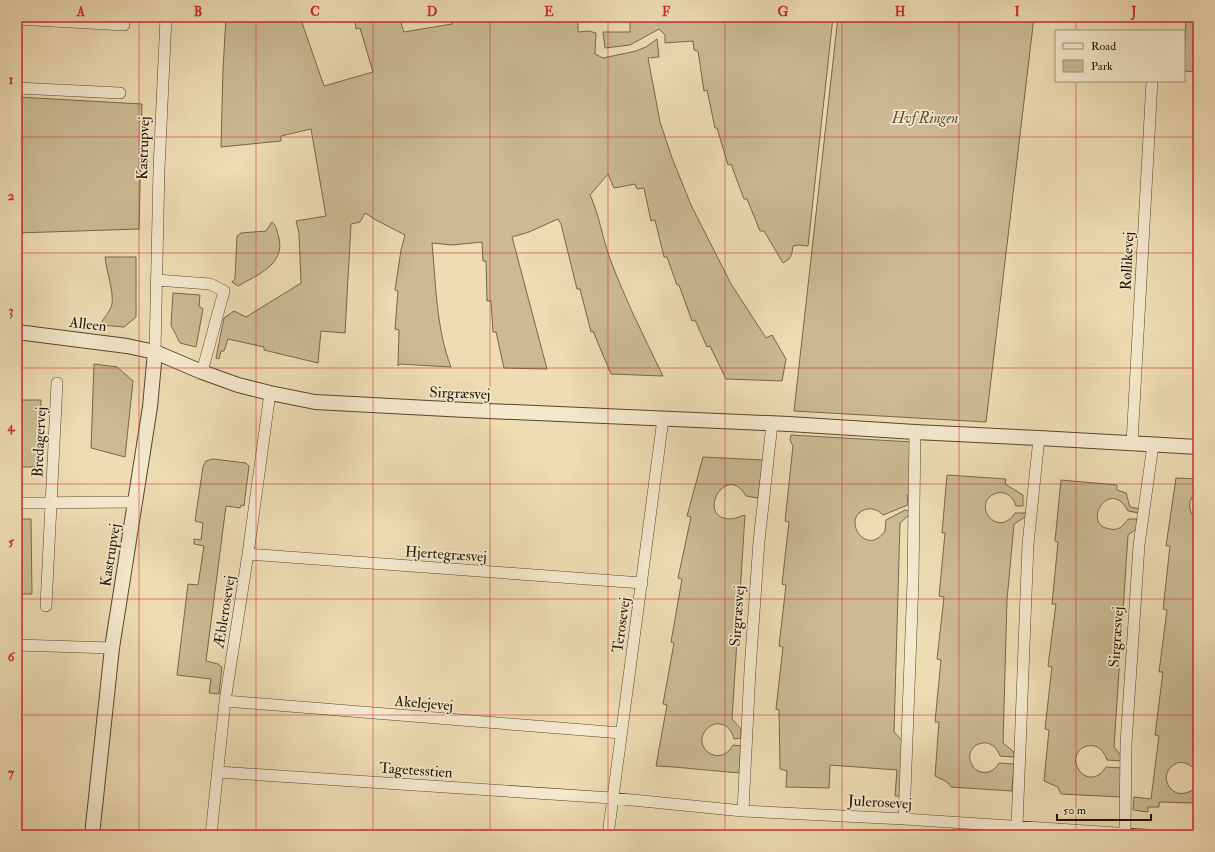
<svg xmlns="http://www.w3.org/2000/svg" width="1215" height="852" font-family="'IM FELL Double Pica',serif">
	<style>
		.green { fill: #cbba94; stroke: #77664b }
		.lines { fill: none; stroke-linecap: round; stroke-linejoin: round }
		.minor-casing { stroke: #56452e; stroke-width: 12 }
		.tertiary-casing { stroke: #56452e; stroke-width: 16 }
		.minor { stroke: #f4e8cd; stroke-width: 11 }
		.tertiary { stroke: #f4e8cd; stroke-width: 14 }
		.grid { fill: none; stroke: #d62828; stroke-width: 1; stroke-opacity: 0.55 }
		.labels { text-anchor: middle; stroke-width: 3.5; stroke-linejoin: round; paint-order: stroke }
		.park-label { font-size: 15px; font-style: italic; fill: #5e4d35; stroke: #f4e8cd }
		.street-label { font-size: 15px; fill: #231302; stroke: #f4e8cd }
		.neatline { fill: none; stroke: #d62828; stroke-width: 1.5 }
		.grid-label { font-size: 13px; text-anchor: middle; font-weight: bold; fill: #d62828 }
	</style>
	<rect width="100%" height="100%" fill="#eedcb2"/>
	<filter id="stains"><feTurbulence type="fractalNoise" baseFrequency=".005" numOctaves="4"/><feColorMatrix values="0 0 0 0 .2 0 0 0 0 .09 0 0 0 0 .02 0 0 0 .5 -.17"/></filter>
	<radialGradient id="worn" r=".72"><stop offset=".6" stop-color="#630" stop-opacity="0"/><stop offset="1" stop-color="#630" stop-opacity=".3"/></radialGradient>
	<path class="green" d="M 226,17 L 300,17 L 324,86 L 373,72 L 360,28 L 356,29 L 354,17 L 399,17 L 404,32 L 452,24 L 451,17 L 578,17 L 578,32 L 589,31 L 596,33 L 595,54 L 603,58 L 636,51 L 646,47 L 657,39 L 659,57 L 648,58 L 660,122 L 672,158 L 691,205 L 731,284 L 766,338 L 772,335 L 786,359 L 782,381 L 726,379 L 710,346 L 707,347 L 695,320 L 692,321 L 679,285 L 677,285 L 667,257 L 664,257 L 655,220 L 651,221 L 644,188 L 637,189 L 635,184 L 614,188 L 608,174 L 590,195 C 599,214 602,236 609,256 C 624,297 644,337 663,376 L 611,374 L 593,331 L 591,332 L 580,289 L 577,289 L 561,224 L 558,219 L 529,232 L 512,237 L 547,369 L 504,368 L 496,332 L 493,332 L 491,301 L 487,301 L 486,261 L 483,261 L 482,242 L 452,245 L 432,243 C 436,284 436,328 451,367 L 400,364 L 398,366 L 399,330 L 395,329 L 398,291 L 395,290 L 401,250 L 405,235 L 376,220 L 365,213 L 360,222 L 351,224 L 345,333 L 321,331 L 318,363 L 264,350 L 264,347 L 228,339 L 224,351 L 221,351 L 219,359 L 216,358 L 224,318 L 234,311 L 246,317 L 301,283 L 299,233 L 296,221 L 326,216 L 311,129 L 281,136 L 281,141 L 221,147 L 223,69 Z
		M 630,17 L 833,17 L 808,246 L 799,245 L 793,246 C 792,255 791,259 783,263 L 764,231 L 760,231 L 747,199 L 744,199 L 731,164 L 728,165 L 717,128 L 715,128 L 707,90 L 704,91 L 698,51 L 694,50 L 693,41 L 665,43 L 665,35 L 659,29 L 630,45 L 605,48 L 603,32 L 630,32 Z
		M 838,17 L 1034,17 L 986,422 L 794,411 Z
		M 1186,17 L 1198,17 L 1198,72 L 1184,71 Z
		M 17,97 L 142,104 L 139,229 L 17,233 Z
		M 272,222 C 277,226 277,232 279,238 C 285,265 257,275 238,286 L 232,282 L 235,279 L 237,236 L 241,233 L 266,231 Z
		M 105,257 L 136,257 L 136,317 L 124,327 L 100,325 C 103,319 111,310 112,304 C 114,292 106,270 105,257 Z
		M 173,293 L 200,295 L 199,306 L 203,309 L 196,347 L 180,343 L 171,325 Z
		M 94,364 L 117,367 L 133,381 L 125,457 L 91,448 Z
		M 17,400 L 41,400 L 39,467 L 17,467 Z
		M 791,435 L 913,442 L 911,494 L 907,495 L 908,505 L 883,515 C 879,511 874,508 867,509 C 839,516 866,559 885,531 L 886,520 L 905,510 L 910,511 L 911,513 L 900,523 L 894,732 L 903,742 L 901,796 L 895,796 L 897,770 L 830,765 L 829,788 L 786,787 L 787,771 L 780,769 L 779,710 L 776,709 L 783,647 L 779,646 L 786,585 L 782,584 L 789,522 L 785,521 L 793,446 L 790,440 Z
		M 703,457 L 763,460 L 758,498 L 746,496 C 726,461 695,518 730,519 C 736,519 740,516 745,515 L 732,719 L 741,729 L 741,738 L 734,739 C 732,731 728,725 720,724 C 714,723 709,726 706,730 C 691,747 720,769 733,745 L 741,746 L 739,773 L 674,767 L 656,766 L 667,705 L 663,704 L 674,643 L 671,642 L 682,579 L 678,578 L 691,517 L 687,516 Z
		M 213,459 L 246,463 L 249,466 L 244,506 L 241,505 L 240,508 L 226,506 L 206,661 L 218,664 L 222,667 L 219,694 L 209,693 L 211,679 L 177,675 L 188,584 L 198,585 L 204,546 L 194,544 L 194,539 L 201,540 L 203,523 L 195,521 L 203,467 L 206,461 Z
		M 947,475 L 1006,479 L 1005,484 L 1023,495 L 1023,506 L 1016,506 C 1014,500 1011,495 1004,493 C 1000,492 995,493 992,495 C 973,508 999,538 1015,513 L 1026,513 L 1025,517 L 1014,524 L 1007,600 L 1003,743 L 1014,752 L 1014,757 L 1000,756 C 991,731 961,746 972,765 C 974,769 977,771 981,772 C 990,774 995,769 999,763 L 1014,764 L 1012,791 L 951,787 L 947,782 L 935,776 L 939,722 L 935,722 L 941,660 L 937,659 L 944,597 L 939,596 L 945,533 L 942,533 Z
		M 1176,478 L 1198,479 L 1198,491 C 1187,498 1187,514 1198,520 L 1198,769 L 1195,769 C 1189,764 1182,760 1175,764 C 1155,775 1173,806 1195,788 L 1198,788 L 1198,829 L 1193,829 L 1194,803 L 1159,802 L 1159,807 L 1148,807 L 1148,812 L 1133,810 L 1134,797 L 1151,799 L 1159,736 L 1155,735 L 1163,672 L 1159,672 L 1167,610 L 1163,609 L 1170,546 L 1166,546 Z
		M 1061,480 L 1117,485 L 1117,490 L 1126,493 L 1130,507 L 1140,509 L 1139,513 L 1128,511 C 1110,476 1080,525 1110,529 C 1119,531 1123,526 1128,519 L 1139,519 L 1139,527 L 1128,535 L 1114,747 L 1122,757 L 1122,761 L 1107,760 C 1098,732 1065,750 1079,770 C 1081,774 1085,776 1089,777 C 1097,778 1102,773 1106,767 L 1122,768 L 1121,797 L 1061,794 L 1058,787 L 1044,781 L 1049,730 L 1045,729 L 1052,667 L 1048,666 L 1056,604 L 1052,604 L 1058,542 L 1055,541 Z
		M 17,519 L 31,519 L 32,594 L 17,594 Z"/>
	<g class="lines">
		<defs>
			<path id="minor" d="M 17,19 L 124,25
				M 17,88 L 120,93
				M 156,280 L 210,284 L 224,291 L 202,372
				M 155,352 L 159,169 L 166,17
				M 1132,443 L 1152,81
				M 17,503 L 136,502
				M 248,554 L 642,583
				M 46,606 L 57,383
				M 17,645 L 112,648
				M 225,701 L 621,733
				M 218,772 L 612,798 L 743,811 L 904,819 L 1147,835
				M 743,811 L 750,670 L 759,541 L 772,424
				M 904,819 L 913,581 L 915,432
				M 1017,826 L 1028,544 L 1039,438
				M 1125,833 L 1126,744 L 1139,545 L 1153,445
				M 211,835 L 225,701 L 248,554 L 270,393
				M 608,835 L 663,419"/>
			<path id="tertiary" d="M 17,332 L 127,346 L 155,352 L 202,372 L 238,385 L 270,393 L 315,402 L 466,410 L 789,424 L 915,432 L 1039,438 L 1198,447
				M 92,835 L 112,648 L 150,407 L 155,352"/>
		</defs>
		<use href="#minor" class="minor-casing"/>
		<use href="#tertiary" class="tertiary-casing"/>
		<use href="#minor" class="minor"/>
		<use href="#tertiary" class="tertiary"/>
	</g>
	<path class="grid" d="M 139,17 L 139,835M 256,17 L 256,835M 373,17 L 373,835M 490,17 L 490,835M 608,17 L 608,835M 725,17 L 725,835M 842,17 L 842,835M 959,17 L 959,835M 1076,17 L 1076,31M 1076,81 L 1076,835M 17,137 L 1198,137M 17,253 L 1198,253M 17,368 L 1198,368M 17,484 L 1198,484M 17,599 L 1198,599M 17,715 L 1198,715"/>
	<g class="labels">
		<g class="park-label">
			<text x="925" y="123">Hvf Ringen</text>
		</g>
		<g class="street-label">
			<text transform="translate(143 148) rotate(-88)" y="5">Kastrupvej</text>
			<text transform="translate(1127 261) rotate(-87)" y="5">Røllikevej</text>
			<text transform="translate(88 324) rotate(7)" y="5">Alleen</text>
			<text transform="translate(460 393) rotate(2)" y="5">Sirgræsvej</text>
			<text transform="translate(39 442) rotate(-87)" y="5">Bredagervej</text>
			<text transform="translate(446 554) rotate(4)" y="5">Hjertegræsvej</text>
			<text transform="translate(110 555) rotate(-81)" y="5">Kastrupvej</text>
			<text transform="translate(224 612) rotate(-81)" y="5">Æblerosevej</text>
			<text transform="translate(737 616) rotate(-86)" y="5">Sirgræsvej</text>
			<text transform="translate(621 625) rotate(-82)" y="5">Terosevej</text>
			<text transform="translate(1116 637) rotate(-86)" y="5">Sirgræsvej</text>
			<text transform="translate(424 703) rotate(5)" y="5">Akelejevej</text>
			<text transform="translate(416 770) rotate(4)" y="5">Tagetesstien</text>
			<text transform="translate(880 802) rotate(3)" y="5">Julerosevej</text>
		</g>
	</g>
	<rect width="1215" height="852" fill="none" stroke="#eedcb2" stroke-width="44"/>
	<rect x="1055" y="30" width="130" height="52" fill="#f4e8cd" stroke="#a0937c"/>
	<rect x="1063" y="43" width="20" height="6" fill="#f4e8cd" stroke="#a0937c"/>
	<text x="1091" y="50" font-size="12" fill="#231302">Road</text>
	<rect x="1063" y="60" width="20" height="12" fill="#cbba94" stroke="#a0937c"/>
	<text x="1091" y="70" font-size="12" fill="#231302">Park</text>
	<path d="M1057 814v6h94v-6" fill="none" stroke="#231302" stroke-width="2"/>
	<text x="1063" y="814" font-size="12" fill="#231302" stroke="#f4e8cd" stroke-width="3" paint-order="stroke">50 m</text>
	<rect x="22" y="22" width="1171" height="808" class="neatline"/>
	<g class="grid-label">
		<text x="81" y="16">A</text>
		<text x="198" y="16">B</text>
		<text x="315" y="16">C</text>
		<text x="432" y="16">D</text>
		<text x="549" y="16">E</text>
		<text x="666" y="16">F</text>
		<text x="783" y="16">G</text>
		<text x="900" y="16">H</text>
		<text x="1017" y="16">I</text>
		<text x="1134" y="16">J</text>
		<text x="11" y="84">1</text>
		<text x="11" y="200">2</text>
		<text x="11" y="315">3</text>
		<text x="11" y="431">4</text>
		<text x="11" y="546">5</text>
		<text x="11" y="661">6</text>
		<text x="11" y="777">7</text>
	</g>
	<rect width="100%" height="100%" filter="url(#stains)"/>
	<rect width="100%" height="100%" fill="url(#worn)"/>
</svg>
